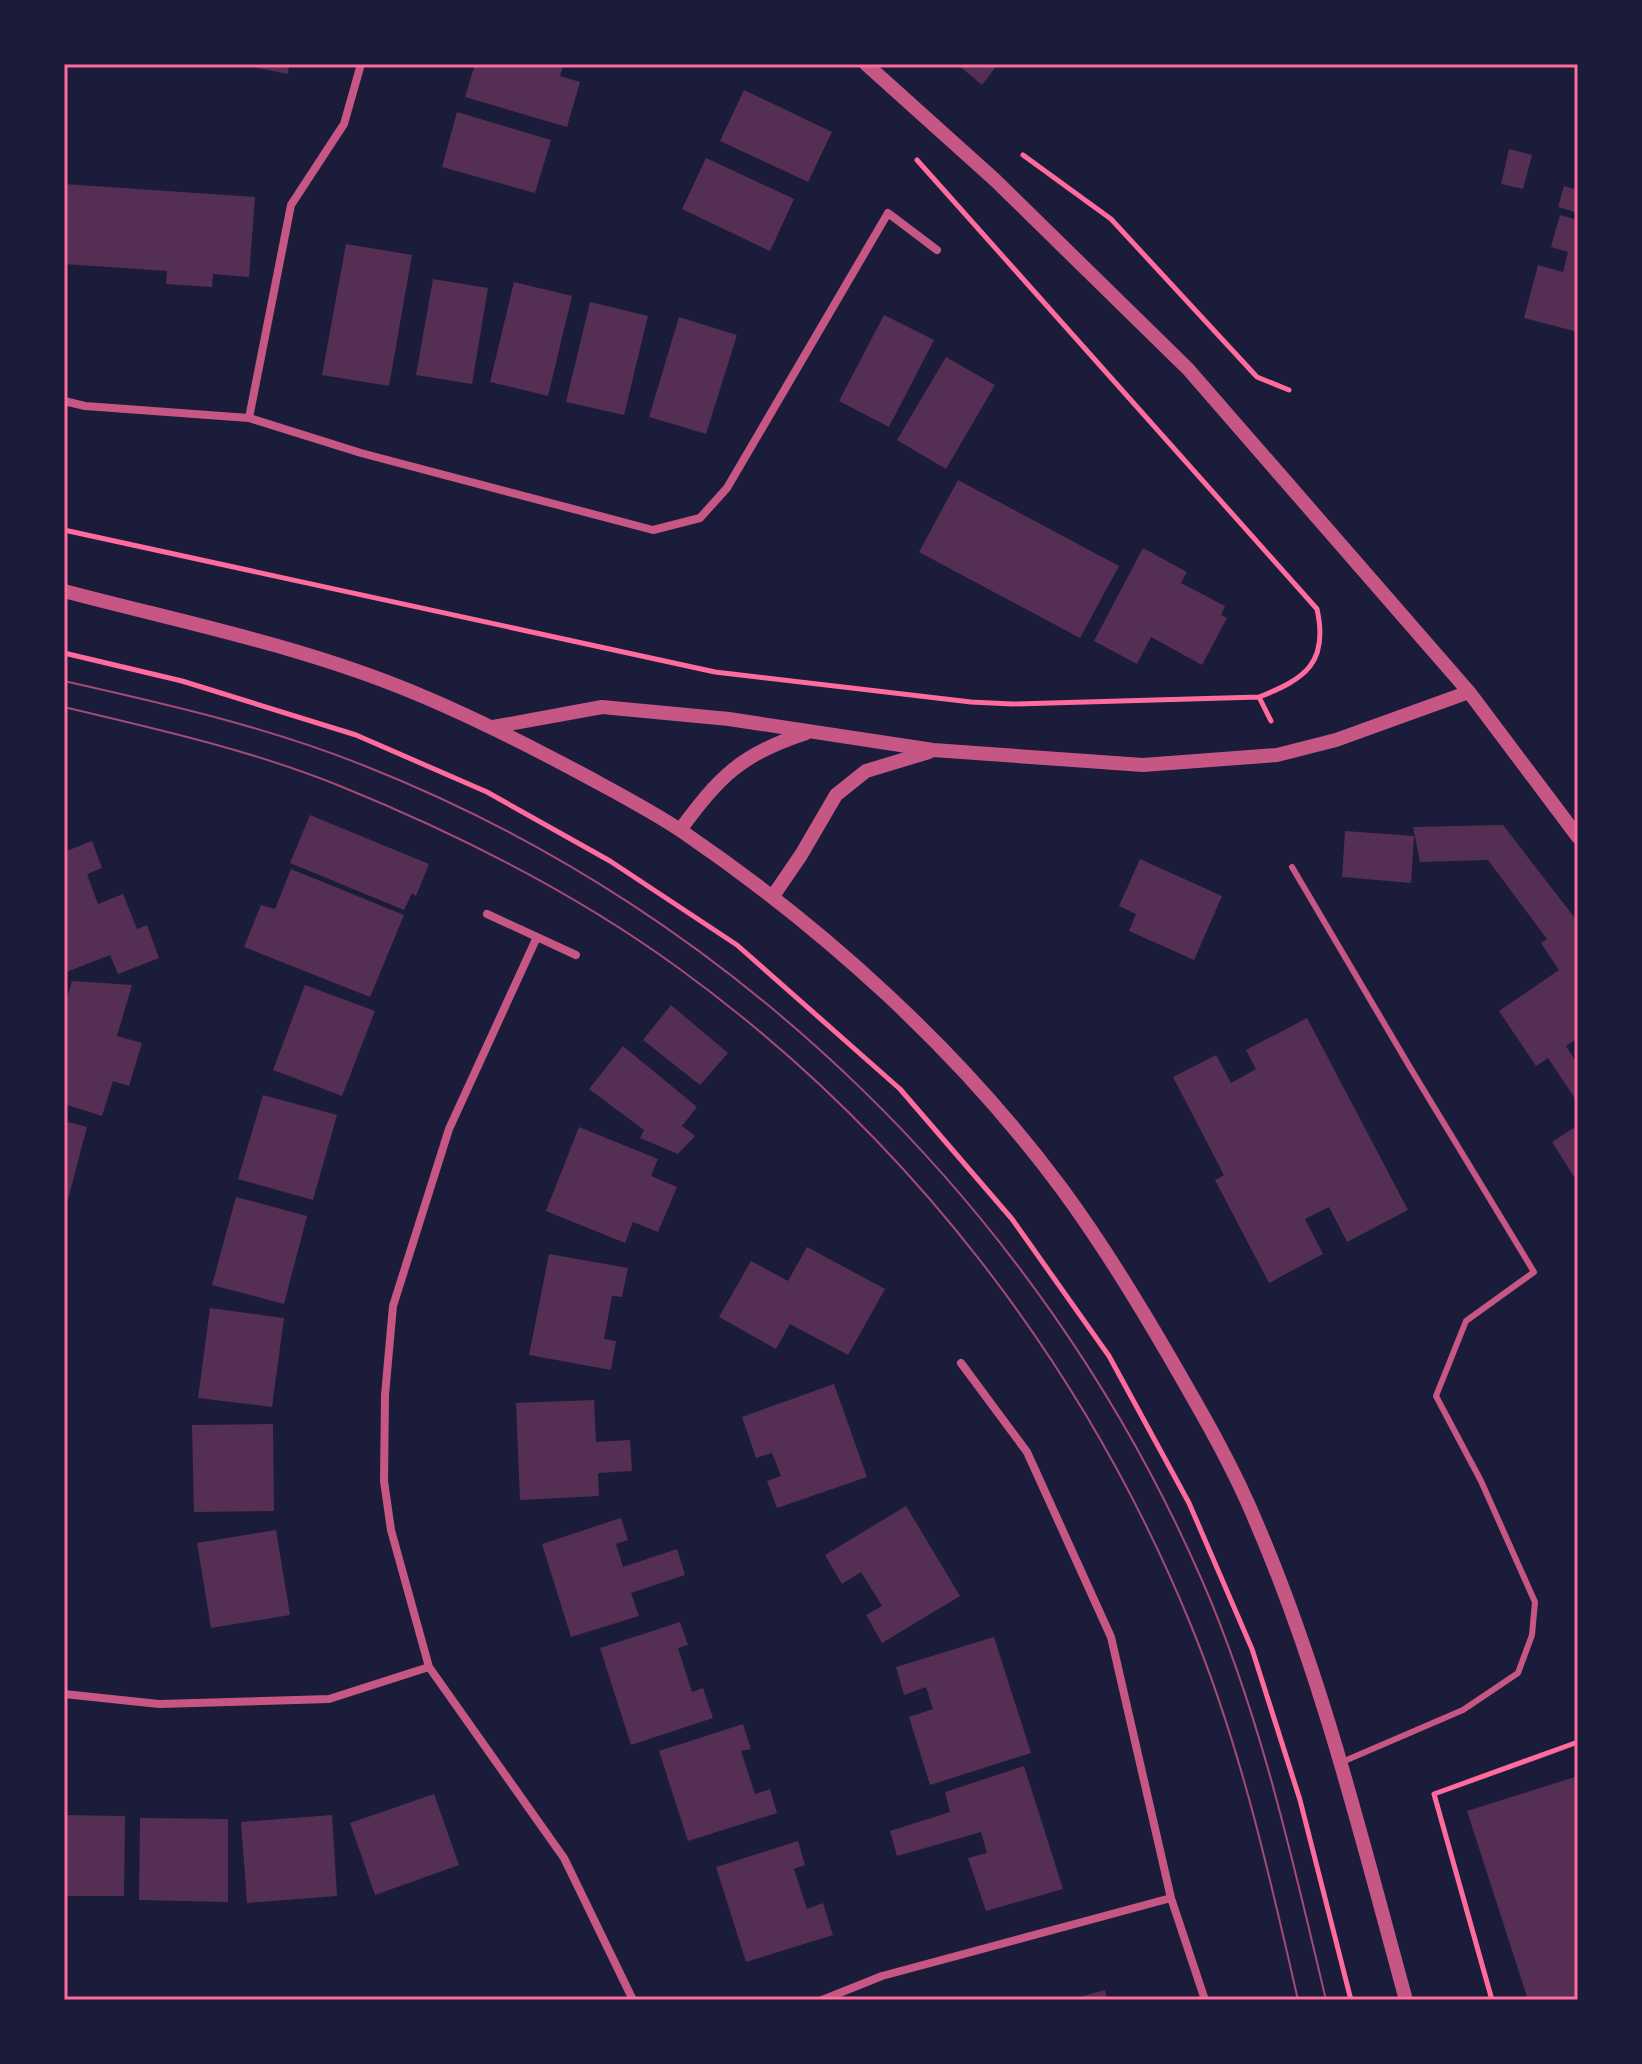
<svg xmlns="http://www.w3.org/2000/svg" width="1642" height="2064" font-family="Jost,sans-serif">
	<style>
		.building { fill: #542f53 }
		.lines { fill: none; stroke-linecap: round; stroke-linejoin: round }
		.path { stroke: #ff6b9d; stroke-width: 5 }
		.service { stroke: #c65784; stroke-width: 6 }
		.minor { stroke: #c65784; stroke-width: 8 }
		.tertiary { stroke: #c65784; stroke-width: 14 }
		.tram { stroke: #a44b75; stroke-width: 2 }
		.neatline { fill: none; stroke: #ff6b9d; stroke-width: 3 }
	</style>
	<rect width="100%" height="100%" fill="#1b1b3a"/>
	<path class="building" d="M 238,64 L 289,64 L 288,74 Z
		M 475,64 L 564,64 L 560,76 L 580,82 L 567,127 L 465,97 Z
		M 957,64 L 998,64 L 982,85 Z
		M 744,90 L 832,132 L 808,182 L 720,141 Z
		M 457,112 L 551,140 L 535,193 L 442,167 Z
		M 1509,149 L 1532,155 L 1523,189 L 1501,184 Z
		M 706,158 L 794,199 L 770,251 L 682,209 Z
		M 64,184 L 255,197 L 249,277 L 213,274 L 212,287 L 166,284 L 167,271 L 64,264 Z
		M 1564,186 L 1578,190 L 1578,213 L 1558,207 Z
		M 1560,215 L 1578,220 L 1578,332 L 1524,318 L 1538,265 L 1563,272 L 1568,252 L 1551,247 Z
		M 346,244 L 412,255 L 389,386 L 322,375 Z
		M 433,279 L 488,288 L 472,384 L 416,375 Z
		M 514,282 L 572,296 L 548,396 L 490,382 Z
		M 590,302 L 648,316 L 624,415 L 566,402 Z
		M 884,315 L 934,340 L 889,427 L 839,401 Z
		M 679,317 L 737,335 L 706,434 L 649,417 Z
		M 946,357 L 995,385 L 946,469 L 897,440 Z
		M 958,480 L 1119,566 L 1080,638 L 919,552 Z
		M 1143,548 L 1187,572 L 1181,583 L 1225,606 L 1221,615 L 1227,618 L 1202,665 L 1151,637 L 1137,664 L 1094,641 Z
		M 310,815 L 429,864 L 416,896 L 412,893 L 404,910 L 290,863 Z
		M 1503,825 L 1578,922 L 1578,1038 L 1566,1046 L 1578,1065 L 1578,1103 L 1548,1058 L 1536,1066 L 1499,1011 L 1559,970 L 1541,943 L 1547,939 L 1488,860 L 1420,862 L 1413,827 Z
		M 1345,831 L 1414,836 L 1411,883 L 1342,877 Z
		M 92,841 L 102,868 L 87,874 L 98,904 L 123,894 L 137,929 L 147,925 L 159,958 L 118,974 L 110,955 L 64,973 L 64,852 Z
		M 1140,859 L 1222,896 L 1194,960 L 1129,931 L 1136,914 L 1119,906 Z
		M 291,869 L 404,915 L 370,997 L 244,947 L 261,905 L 275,909 Z
		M 72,981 L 132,985 L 117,1036 L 142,1043 L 129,1086 L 113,1081 L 102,1116 L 64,1104 L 64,1000 L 66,1001 Z
		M 305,985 L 375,1011 L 342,1096 L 273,1070 Z
		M 671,1005 L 728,1053 L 700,1085 L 643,1040 Z
		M 1307,1018 L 1408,1210 L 1347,1242 L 1329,1207 L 1305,1219 L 1323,1254 L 1269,1283 L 1215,1180 L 1224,1175 L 1173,1077 L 1216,1055 L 1231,1083 L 1256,1069 L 1246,1050 Z
		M 623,1046 L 697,1107 L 682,1126 L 695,1136 L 678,1154 L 640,1138 L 644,1130 L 589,1089 Z
		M 263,1095 L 337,1115 L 313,1200 L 238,1179 Z
		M 64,1121 L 87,1127 L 65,1211 L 64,1211 Z
		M 1578,1125 L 1578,1183 L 1552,1142 Z
		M 579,1127 L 658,1159 L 651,1176 L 677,1187 L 658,1232 L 633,1222 L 625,1243 L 546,1211 Z
		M 236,1197 L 307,1216 L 284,1304 L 212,1285 Z
		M 807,1247 L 885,1289 L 848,1355 L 790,1324 L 776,1349 L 719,1317 L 751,1261 L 788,1281 Z
		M 549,1254 L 628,1268 L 622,1297 L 612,1296 L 604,1339 L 616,1341 L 611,1370 L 529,1355 Z
		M 210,1308 L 284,1318 L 272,1407 L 198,1398 Z
		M 834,1384 L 867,1477 L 777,1508 L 767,1481 L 781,1476 L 772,1453 L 756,1458 L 742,1417 Z
		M 594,1400 L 596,1442 L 630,1440 L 632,1471 L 598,1473 L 599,1496 L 520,1500 L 516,1403 Z
		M 273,1424 L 274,1511 L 194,1512 L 192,1425 Z
		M 906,1506 L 960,1596 L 882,1643 L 866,1615 L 882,1606 L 861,1572 L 842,1584 L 825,1555 Z
		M 621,1518 L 628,1540 L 616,1544 L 623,1567 L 677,1549 L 685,1575 L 631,1593 L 639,1616 L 571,1637 L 542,1544 Z
		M 276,1530 L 290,1615 L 211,1628 L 197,1543 Z
		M 680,1622 L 688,1645 L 678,1648 L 692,1692 L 703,1688 L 713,1718 L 631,1745 L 600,1648 Z
		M 994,1637 L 1031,1753 L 930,1785 L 909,1717 L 933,1709 L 926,1687 L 904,1695 L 896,1667 Z
		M 743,1724 L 751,1749 L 741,1751 L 755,1794 L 770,1789 L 777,1813 L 688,1841 L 659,1751 Z
		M 1024,1766 L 1063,1889 L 986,1911 L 968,1858 L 987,1853 L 981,1832 L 897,1856 L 890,1831 L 950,1812 L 945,1792 Z
		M 1578,1776 L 1578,2000 L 1528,2000 L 1467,1811 Z
		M 434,1794 L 459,1865 L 375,1895 L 350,1823 Z
		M 64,1815 L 125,1816 L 124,1896 L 64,1896 Z
		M 332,1815 L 337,1896 L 247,1903 L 241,1822 Z
		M 140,1818 L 228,1819 L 228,1902 L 139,1900 Z
		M 798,1841 L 805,1865 L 794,1869 L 807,1909 L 823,1903 L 833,1935 L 746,1962 L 716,1867 Z
		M 1105,1990 L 1108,2000 L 1072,2000 L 1072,1999 Z"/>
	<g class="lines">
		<path class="path" d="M 1023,155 L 1111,219 L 1257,377 L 1289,390
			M 64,530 L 715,672 L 971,702 L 1012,704 L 1259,697 C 1305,679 1329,663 1317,609 L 917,160
			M 64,653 L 182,681 L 356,735 L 487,792 L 610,861 L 737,945 L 900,1089 L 1012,1219 L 1109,1356 L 1189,1503 L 1252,1649 L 1300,1800 L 1351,2000
			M 1259,697 L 1271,721
			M 1492,2000 L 1434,1794 L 1578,1742"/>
		<path class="service" d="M 1292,867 L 1411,1069 L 1534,1272 L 1466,1321 L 1436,1396 L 1481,1481 L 1535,1602 L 1532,1635 L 1518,1673 L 1463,1710 L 1342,1762"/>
		<path class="minor" d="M 64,401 L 85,406 L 249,418 L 361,453 L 653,530 L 700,518 L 727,488 L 888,213 L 937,250
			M 249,418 L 291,205 L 344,124 L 361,64
			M 487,914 L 576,955
			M 537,937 L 449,1129 L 393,1306 L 385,1395 L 384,1481 L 391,1530 L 429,1667 L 564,1858 L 633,2000
			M 961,1363 L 1027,1452 L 1111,1637 L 1171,1898 L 1205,2000
			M 64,1694 L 159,1704 L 329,1699 L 429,1667
			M 822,2000 L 882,1976 L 1171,1898"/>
		<path class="tertiary" d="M 866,64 L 995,180 L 1188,369 L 1469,692 L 1578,837
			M 64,591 C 181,622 303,646 415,693 C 473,717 528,745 584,775 C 617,793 652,811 683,832 C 825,929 959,1050 1062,1189 C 1101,1242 1136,1299 1169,1356 C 1200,1410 1232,1464 1256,1522 C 1322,1675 1362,1840 1406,2000
			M 493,727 L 602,707 L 729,719 L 933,750 L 1143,765 L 1277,755 L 1336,740 L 1469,692
			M 680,830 C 720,776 741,754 806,733
			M 773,896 L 801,855 L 836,795 L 866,771 L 929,752"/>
		<path class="tram" d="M 64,681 C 166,704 268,727 365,766 C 737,913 1041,1212 1201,1578 C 1260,1713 1292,1857 1326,2000
			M 64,707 C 157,729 251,750 340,786 C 458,834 574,892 677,967 C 906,1133 1083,1362 1190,1623 C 1240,1744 1269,1873 1298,2000"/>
	</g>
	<rect width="1642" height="2064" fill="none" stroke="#1b1b3a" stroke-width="132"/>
	<rect x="66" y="66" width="1510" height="1932" class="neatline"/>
</svg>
